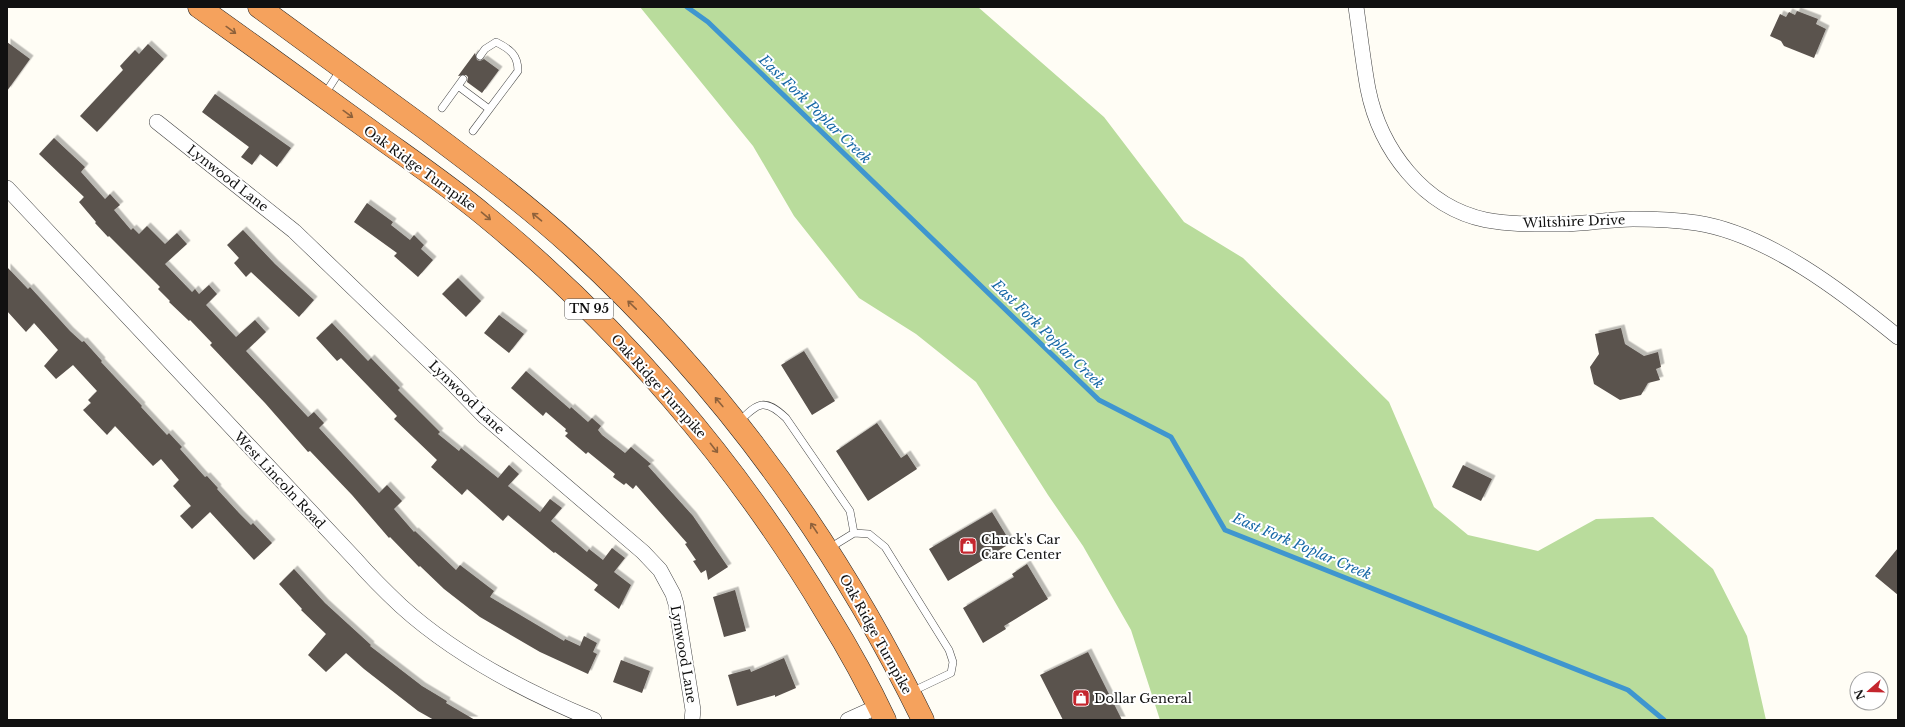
<svg xmlns="http://www.w3.org/2000/svg" width="1905" height="727" font-family="'Libre Baskerville',serif">
	<style>
		.forest { fill: #b9dc9c }
		.lines { fill: none; stroke-linecap: round; stroke-linejoin: round }
		.stream { stroke: #3f96cf; stroke-width: 5 }
		.building { fill: #5a524d; filter: url(#shadow) }
		.lane-casing { stroke: #444; stroke-width: 8 }
		.street-casing { stroke: #444; stroke-width: 16 }
		.highway-casing { stroke: #222; stroke-width: 23 }
		.lane { stroke: #fff; stroke-width: 7 }
		.street { stroke: #fff; stroke-width: 15 }
		.highway { stroke: #f5a25d; stroke-width: 22 }
		.oneway { stroke: #8e613b }
		.labels { text-anchor: middle; stroke-width: 4; stroke-linejoin: round; paint-order: stroke }
		.shield { fill: #fff; stroke: #585858; stroke-width: 1 }
		.shield-label { font-size: 12px; font-weight: bold; fill: #111 }
		.street-label { font-size: 13px; fill: #111; stroke: #fff }
		.poi-label { font-size: 13px; fill: #111; stroke: #fff; text-anchor: start }
		.water-label { font-size: 14px; font-style: italic; fill: #1768a6; stroke: #fff }
	</style>
	<defs>
		<filter id="shadow"><feDropShadow dx="3.5" dy="-3.5" stdDeviation="0" flood-color="#0004"/></filter>
	</defs>
	<rect width="100%" height="100%" fill="#fffdf5"/>
	<path class="forest" d="M 640,7 L 978,7 L 1104,117 L 1184,222 L 1243,258 L 1389,402 L 1434,507 L 1468,535 L 1538,551 L 1596,519 L 1653,517 L 1713,569 L 1747,636 L 1766,720 L 1160,720 L 1131,630 L 1083,546 L 1048,495 L 976,382 L 916,334 L 859,298 L 794,216 L 753,146 Z"/>
	<g class="lines">
		<path class="stream" d="M 687,7 L 708,22 L 1099,400 L 1171,437 L 1225,530 L 1628,690 L 1664,720"/>
	</g>
	<path class="building" d="M 1797,11 L 1818,19 L 1816,24 L 1826,29 L 1814,58 L 1784,46 L 1781,41 L 1770,36 L 1780,14 L 1786,17 L 1789,12 L 1795,15 Z
		M 7,42 L 30,59 L 7,91 Z
		M 148,44 L 164,59 L 97,132 L 80,116 L 123,70 L 120,66 L 135,50 L 139,54 Z
		M 475,53 L 477,60 L 480,61 L 484,59 L 499,70 L 482,93 L 467,82 L 468,77 L 466,75 L 458,76 Z
		M 215,94 L 291,148 L 277,167 L 260,154 L 252,165 L 241,157 L 249,147 L 202,112 Z
		M 54,138 L 85,167 L 81,172 L 105,199 L 110,194 L 120,205 L 114,210 L 131,230 L 133,228 L 139,234 L 147,226 L 165,244 L 177,233 L 187,244 L 165,264 L 192,292 L 195,289 L 199,294 L 209,285 L 217,294 L 206,305 L 236,337 L 255,320 L 266,332 L 246,351 L 308,417 L 314,412 L 324,423 L 319,428 L 379,493 L 387,485 L 402,501 L 394,509 L 414,532 L 415,531 L 456,570 L 460,565 L 494,591 L 490,597 L 564,641 L 565,639 L 580,646 L 584,636 L 597,643 L 593,652 L 597,654 L 588,674 L 540,652 L 480,617 L 444,589 L 420,566 L 419,567 L 390,537 L 389,538 L 352,495 L 310,451 L 308,452 L 265,403 L 210,345 L 212,343 L 190,320 L 189,321 L 169,302 L 170,301 L 158,289 L 160,287 L 109,236 L 108,237 L 95,223 L 96,222 L 79,202 L 84,197 L 39,154 Z
		M 367,203 L 393,222 L 391,225 L 410,240 L 414,235 L 424,245 L 421,249 L 433,260 L 418,277 L 394,256 L 397,253 L 354,222 Z
		M 243,230 L 275,264 L 314,300 L 299,317 L 251,272 L 246,277 L 234,263 L 239,258 L 227,245 Z
		M 7,267 L 28,289 L 30,287 L 70,331 L 82,342 L 84,341 L 102,361 L 101,362 L 142,406 L 141,407 L 167,435 L 169,433 L 182,447 L 180,449 L 205,477 L 207,476 L 218,488 L 217,489 L 239,513 L 251,525 L 253,523 L 272,543 L 254,560 L 210,512 L 192,529 L 180,516 L 191,506 L 173,486 L 179,480 L 161,459 L 153,466 L 115,426 L 107,435 L 83,410 L 91,403 L 88,400 L 97,391 L 73,365 L 56,379 L 44,366 L 58,350 L 34,323 L 26,332 L 7,311 Z
		M 458,278 L 481,301 L 466,317 L 442,294 Z
		M 499,315 L 524,334 L 509,353 L 484,333 Z
		M 332,323 L 368,361 L 371,358 L 400,388 L 398,390 L 440,432 L 438,434 L 459,451 L 461,448 L 498,478 L 509,465 L 519,474 L 508,486 L 540,512 L 550,499 L 562,508 L 551,521 L 587,552 L 589,549 L 603,560 L 612,548 L 625,558 L 614,572 L 631,585 L 619,609 L 594,590 L 598,585 L 555,552 L 554,553 L 514,520 L 508,515 L 503,521 L 467,489 L 462,495 L 431,467 L 437,460 L 394,419 L 397,416 L 341,358 L 337,361 L 316,338 Z
		M 1621,328 L 1625,344 L 1644,356 L 1658,352 L 1661,367 L 1656,369 L 1660,380 L 1648,383 L 1641,395 L 1620,400 L 1594,384 L 1590,367 L 1599,354 L 1595,334 Z
		M 804,351 L 835,401 L 812,415 L 781,365 Z
		M 526,371 L 570,409 L 571,407 L 588,422 L 592,418 L 601,426 L 598,430 L 602,435 L 625,453 L 631,447 L 651,464 L 648,466 L 693,516 L 728,567 L 708,580 L 706,570 L 701,573 L 693,561 L 696,560 L 685,544 L 687,543 L 636,485 L 633,489 L 626,483 L 624,485 L 613,477 L 615,474 L 588,452 L 586,454 L 565,436 L 568,433 L 565,431 L 566,429 L 546,412 L 543,416 L 511,388 Z
		M 877,423 L 901,458 L 907,454 L 917,469 L 868,501 L 836,451 Z
		M 1463,465 L 1492,479 L 1481,501 L 1452,487 Z
		M 992,512 L 1011,543 L 948,581 L 929,549 Z
		M 1898,548 L 1898,595 L 1875,576 Z
		M 1027,564 L 1048,599 L 1004,626 L 1006,629 L 983,643 L 963,608 L 1014,577 L 1012,574 Z
		M 294,569 L 325,603 L 371,645 L 370,646 L 422,686 L 447,701 L 446,703 L 475,720 L 434,720 L 418,711 L 364,669 L 346,653 L 326,672 L 308,655 L 326,634 L 301,610 L 302,609 L 279,584 Z
		M 735,590 L 746,631 L 724,637 L 713,597 Z
		M 1088,652 L 1122,720 L 1063,720 L 1040,675 Z
		M 784,658 L 796,688 L 775,697 L 775,695 L 737,706 L 728,675 L 750,669 L 751,672 Z
		M 621,660 L 650,671 L 642,693 L 613,682 Z"/>
	<g class="lines">
		<defs>
			<path id="lane" d="M 458,86 L 489,109
				M 325,94 L 341,69
				M 442,108 L 463,79
				M 473,131 L 518,71 C 518,55 510,49 496,42 L 485,49 L 480,56
				M 739,422 C 758,402 765,398 786,418 L 850,511 L 854,533 L 869,534 L 885,547 L 949,650 L 953,662 L 951,673 L 911,692
				M 828,549 L 854,533"/>
			<path id="street" d="M 1356,7 C 1360,34 1363,62 1368,89 C 1380,149 1423,207 1486,220 C 1513,225 1541,224 1568,224 C 1590,223 1611,219 1633,219 C 1653,219 1677,220 1697,223 C 1768,234 1844,293 1898,337
				M 157,122 L 294,231 L 453,384 L 484,416 L 643,552 L 660,570 L 673,594 L 676,604 L 693,710 L 692,720
				M 7,188 L 356,560 C 370,576 385,591 401,606 C 456,656 526,692 594,720
				M 848,720 L 879,706"/>
			<path id="highway" d="M 199,7 C 258,49 316,91 375,134 C 411,160 449,186 484,215 C 620,326 737,463 827,614 C 848,648 868,684 885,720
				M 259,7 C 314,47 369,87 423,127 C 475,166 527,205 574,248 C 720,382 836,542 923,720"/>
		</defs>
		<use href="#lane" class="lane-casing"/>
		<use href="#street" class="street-casing"/>
		<use href="#highway" class="highway-casing"/>
		<use href="#lane" class="lane"/>
		<use href="#street" class="street"/>
		<use href="#highway" class="highway"/>
	</g>
	<defs><path id="oneway-shaft" d="M-6 0H5M1.5-3L5.5 0L1.5 3" fill="none" stroke-width="1.6" stroke-linecap="round" stroke-linejoin="round"/></defs>
	<g class="oneway">
		<use href="#oneway-shaft" transform="translate(231 30) rotate(36)"/>
		<use href="#oneway-shaft" transform="translate(348 114) rotate(36)"/>
		<use href="#oneway-shaft" transform="translate(486 216) rotate(40)"/>
		<use href="#oneway-shaft" transform="translate(537 217) rotate(-140)"/>
		<use href="#oneway-shaft" transform="translate(632 305) rotate(-136)"/>
		<use href="#oneway-shaft" transform="translate(719 402) rotate(-130)"/>
		<use href="#oneway-shaft" transform="translate(714 448) rotate(52)"/>
		<use href="#oneway-shaft" transform="translate(814 528) rotate(-124)"/>
	</g>
	<defs>
		<symbol id="shop-square" viewBox="-11 -11 22 22"><rect x="-9" y="-9" width="18" height="18" rx="4" fill="#c4262e" stroke="#fff"/><path d="M-5-2.5h2.3a2.7 3.5 0 0 1 5.4 0H5L5.5 6h-11ZM-1.5-2.5h3a1.5 2.3 0 0 0-3 0Z" fill="#fff"/></symbol>
	</defs>
	<g fill-rule="evenodd">
		<use href="#shop-square" x="958" y="536" width="20" height="20"/>
		<use href="#shop-square" x="1071" y="688" width="20" height="20"/>
	</g>
	<g class="labels">
		<rect class="shield" x="565" y="299" width="48" height="20" rx="3"/>
		<g class="shield-label">
			<text x="589" y="313">TN 95</text>
		</g>
		<g class="street-label">
			<text transform="translate(420 168) rotate(36)" y="5">Oak Ridge Turnpike</text>
			<text transform="translate(228 178) rotate(38)" y="5">Lynwood Lane</text>
			<text transform="translate(1574 221) rotate(-2)" y="5">Wiltshire Drive</text>
			<text transform="translate(659 386) rotate(48)" y="5">Oak Ridge Turnpike</text>
			<text transform="translate(467 397) rotate(44)" y="5">Lynwood Lane</text>
			<text transform="translate(280 480) rotate(47)" y="5">West Lincoln Road</text>
			<text transform="translate(876 634) rotate(61)" y="5">Oak Ridge Turnpike</text>
			<text transform="translate(684 654) rotate(80)" y="5">Lynwood Lane</text>
		</g>
		<g class="poi-label">
			<text x="981" y="544">Chuck's Car<tspan x="981" dy="15">Care Center</tspan></text>
			<text x="1094" y="703">Dollar General</text>
		</g>
		<g class="water-label">
			<text transform="translate(815 109) rotate(44)" y="5">East Fork Poplar Creek</text>
			<text transform="translate(1048 334) rotate(44)" y="5">East Fork Poplar Creek</text>
			<text transform="translate(1302 546) rotate(23)" y="5">East Fork Poplar Creek</text>
		</g>
	</g>
	<rect width="1905" height="727" fill="none" stroke="#111111" stroke-width="16"/>
	<g transform="translate(1869 691) rotate(250)"><circle r="19" fill="#ffffff" stroke="#a0a0a0"/>
	<path d="M0-3L7 15L0 10L-7 15Z" fill="#c4262e"/>
	<text y="-6" font-size="11" font-weight="bold" text-anchor="middle" fill="#111111">N</text>
	</g>
</svg>
